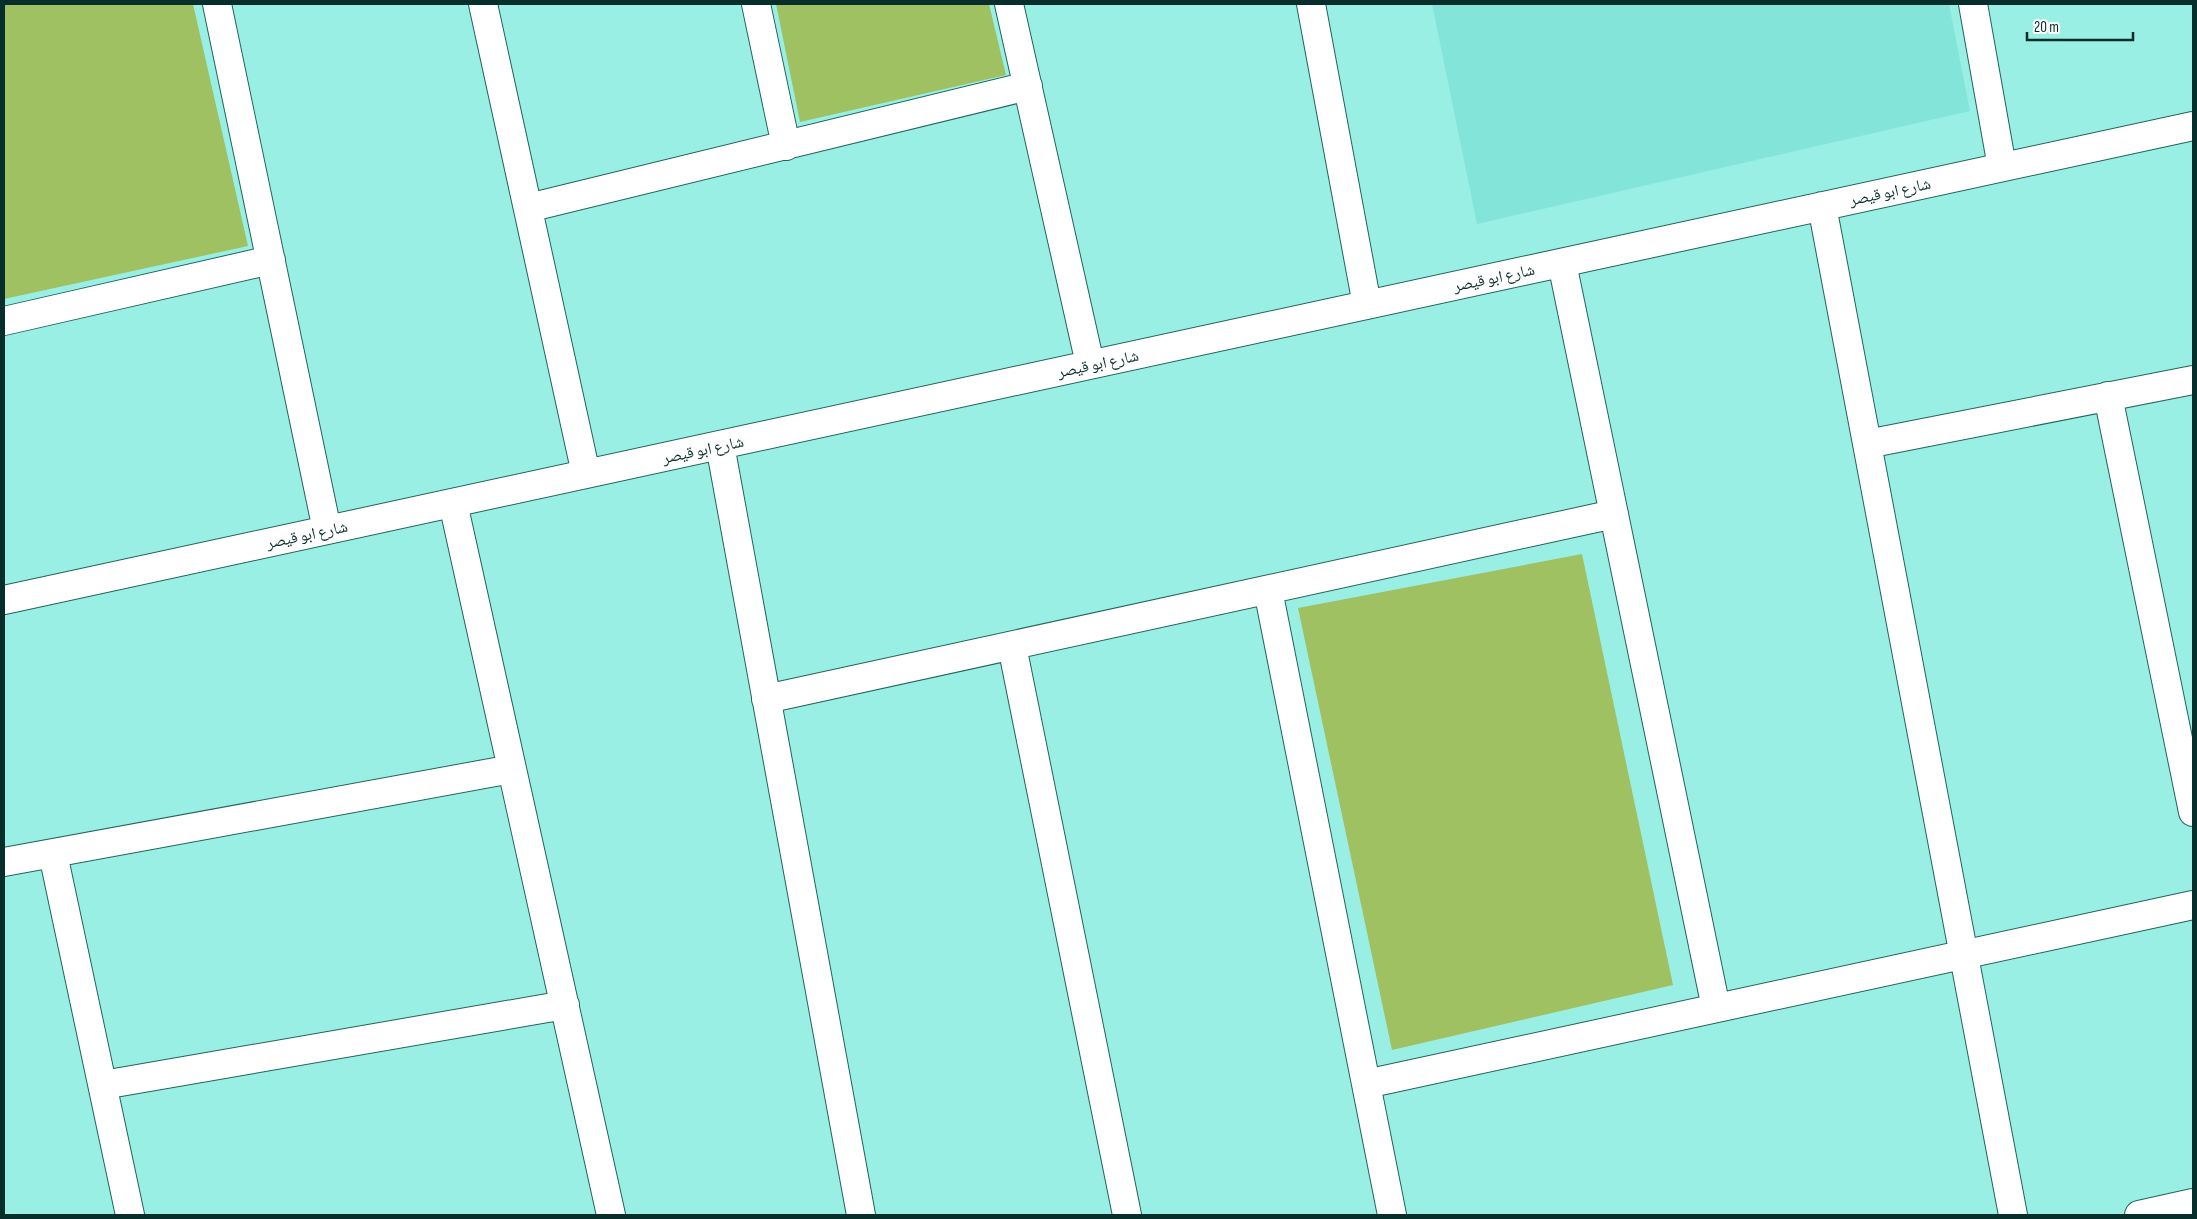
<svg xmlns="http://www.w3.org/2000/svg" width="2197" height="1219" font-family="'Sofia Sans Condensed','Noto Naskh Arabic',sans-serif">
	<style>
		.built { fill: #83e5d9 }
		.water { fill: #9fc162 }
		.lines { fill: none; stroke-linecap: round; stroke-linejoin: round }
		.street-casing { stroke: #21645d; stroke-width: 30 }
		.street { stroke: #fff; stroke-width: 28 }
		.labels { text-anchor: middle; stroke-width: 4.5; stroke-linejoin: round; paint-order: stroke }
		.street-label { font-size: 16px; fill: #082e2b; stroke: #fdfdfd }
	</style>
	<rect width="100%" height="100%" fill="#99efe4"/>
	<path class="built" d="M 1432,4 L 1949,4 L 1970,111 L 1477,224 Z"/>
	<path class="water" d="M 4,4 L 193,4 L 248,246 L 4,299 Z
		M 776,4 L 989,4 L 1006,75 L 800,122 Z
		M 1582,554 L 1673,985 L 1392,1050 L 1298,608 Z"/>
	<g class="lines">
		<defs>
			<path id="street" d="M 217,4 L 327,530
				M 483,4 L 586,474
				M 756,4 L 786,146
				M 1009,4 L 1090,364
				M 1311,4 L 1367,305
				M 1973,4 L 2002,167
				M 1822,206 L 2013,1215
				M 528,208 L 1028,86
				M 1562,263 L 1716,1008
				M 4,321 L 271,260
				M 2108,396 L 2193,812
				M 1867,444 L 2193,380
				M 720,445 L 861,1215
				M 453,503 L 611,1215
				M 1268,590 L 1392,1215
				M 4,600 L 2193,126
				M 1012,646 L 1127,1215
				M 766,699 L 1614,514
				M 53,854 L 130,1215
				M 4,862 L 512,769
				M 1366,1084 L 2193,905
				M 103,1085 L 565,1005
				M 2139,1215 L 2193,1203"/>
		</defs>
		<use href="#street" class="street-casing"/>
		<use href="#street" class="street"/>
	</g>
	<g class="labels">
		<g class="street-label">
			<text transform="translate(1890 191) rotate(-12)" y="6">شارع ابو قيصر</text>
			<text transform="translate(1494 277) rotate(-12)" y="6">شارع ابو قيصر</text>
			<text transform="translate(1098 363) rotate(-12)" y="6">شارع ابو قيصر</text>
			<text transform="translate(703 449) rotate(-12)" y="6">شارع ابو قيصر</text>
			<text transform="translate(307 534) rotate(-12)" y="6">شارع ابو قيصر</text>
		</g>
	</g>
	<rect width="2197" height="1219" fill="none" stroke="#082e2b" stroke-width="10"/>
	<path d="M2027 32v8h106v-8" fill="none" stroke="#082e2b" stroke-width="2.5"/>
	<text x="2034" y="32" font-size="15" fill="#082e2b" stroke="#fdfdfd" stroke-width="4" paint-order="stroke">20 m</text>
</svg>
